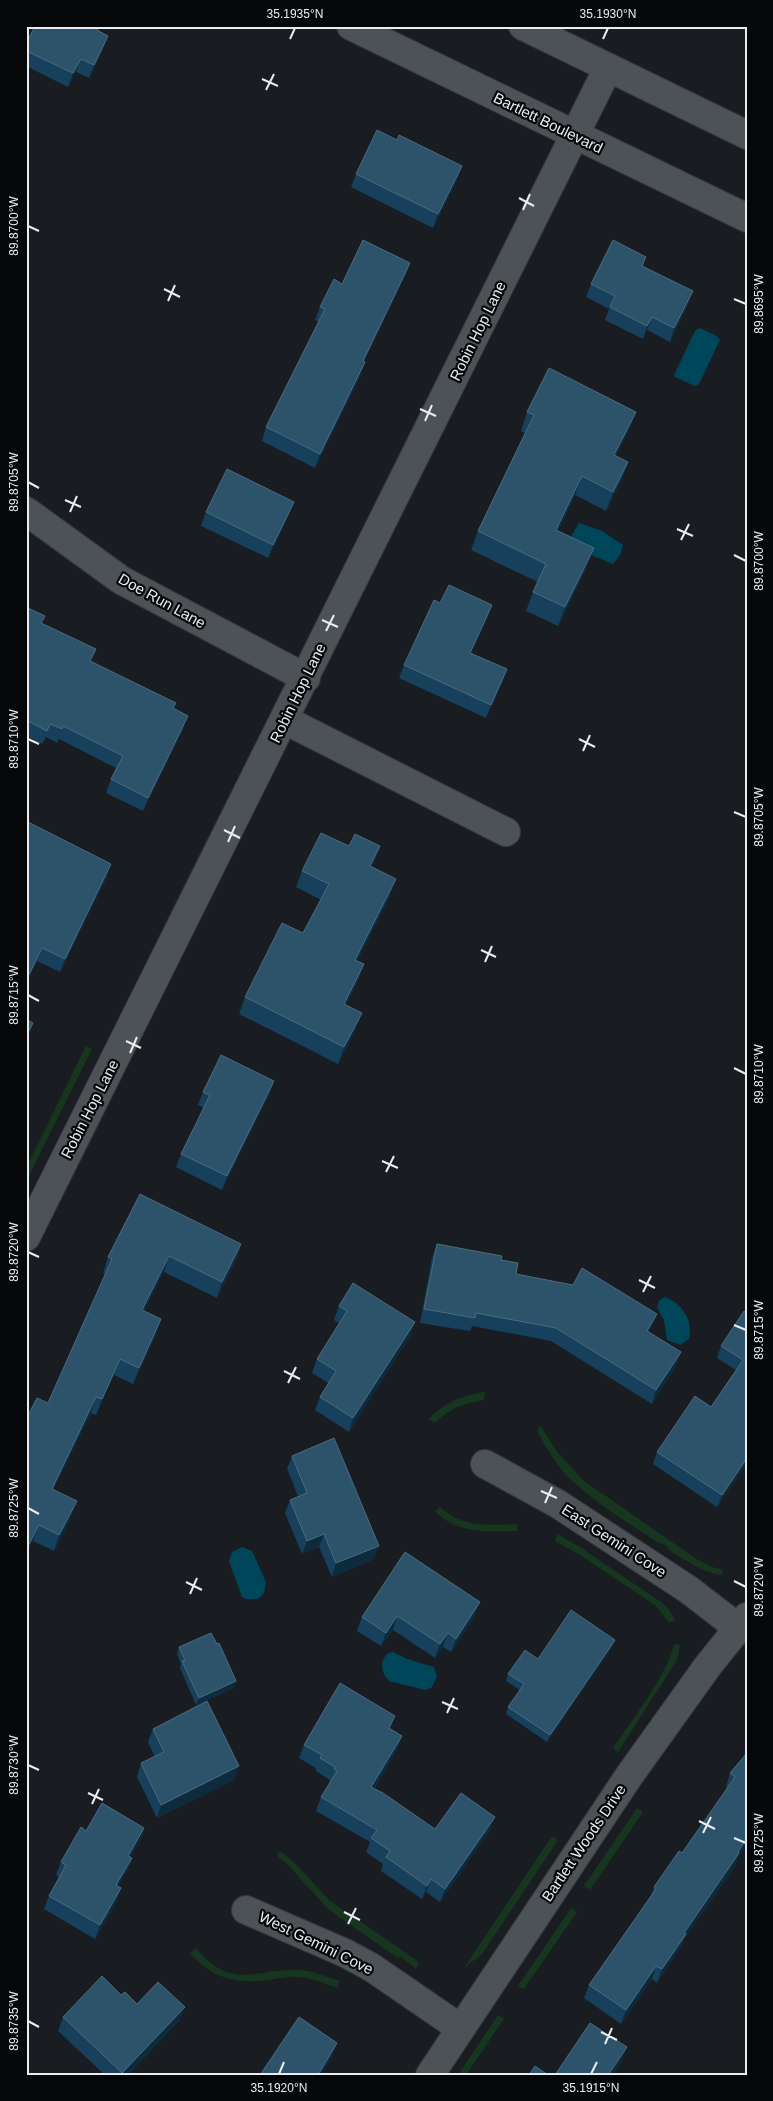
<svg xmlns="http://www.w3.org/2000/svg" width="773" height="2101" font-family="Helvetica,sans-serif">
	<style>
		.green { fill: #16361f }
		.water { fill: #00465a }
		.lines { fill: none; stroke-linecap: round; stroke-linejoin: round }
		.minor-casing { stroke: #373a3c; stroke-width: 30 }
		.secondary-casing { stroke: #373a3c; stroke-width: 30 }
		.minor { stroke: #4d5256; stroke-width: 28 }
		.secondary { stroke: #4d5256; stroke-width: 28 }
		.wall { fill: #16405b }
		.shaded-wall { fill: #0e2a3d }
		.building { fill: #2d536b; stroke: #4a6b80 }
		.ticks { fill: none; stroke: #eaedef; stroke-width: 2 }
		.labels { text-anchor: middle; stroke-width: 4.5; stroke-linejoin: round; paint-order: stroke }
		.street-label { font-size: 15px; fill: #eaedef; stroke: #060709 }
		.neatline { fill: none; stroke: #eaedef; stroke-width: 2 }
		.ticks-label { font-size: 12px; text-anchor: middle; fill: #eaedef }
	</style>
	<rect width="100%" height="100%" fill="#191d21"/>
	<path class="green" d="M 86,1046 L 92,1049 L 26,1182 L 26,1168 Z
		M 485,1392 L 484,1400 C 464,1403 450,1408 435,1423 L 429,1419 C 445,1402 461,1396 485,1392 Z
		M 540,1425 L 558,1453 L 584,1481 L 698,1560 L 715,1568 L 723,1569 L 722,1575 C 702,1573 684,1559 667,1549 L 668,1547 L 661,1543 L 660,1544 C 629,1523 594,1503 567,1476 C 555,1463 546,1447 537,1431 Z
		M 440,1507 C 463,1528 488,1525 517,1524 L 517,1531 C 488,1532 456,1534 435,1511 Z
		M 557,1534 L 580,1547 L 661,1602 L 668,1608 L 675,1620 L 669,1623 L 656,1606 L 580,1555 L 555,1541 Z
		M 674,1644 L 680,1645 L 677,1660 L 618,1752 L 613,1748 C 629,1724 670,1671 674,1644 Z
		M 637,1808 L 643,1812 L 590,1890 L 584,1886 Z
		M 552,1836 L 558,1840 L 482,1954 L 464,1968 Z
		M 280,1851 L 295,1863 L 329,1900 L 419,1962 L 416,1969 L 400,1956 L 398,1958 L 329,1910 L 287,1864 L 277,1856 Z
		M 571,1908 L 577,1912 L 524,1989 L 518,1986 Z
		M 196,1948 C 233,1992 254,1968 299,1970 C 313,1971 327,1977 340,1981 L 337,1988 C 324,1983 310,1977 296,1977 C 287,1976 278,1979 269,1980 C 237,1984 212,1979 190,1953 Z
		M 498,2015 L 504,2019 L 466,2075 L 458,2075 Z"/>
	<path class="water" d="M 700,328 L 717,336 L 720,340 L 699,384 L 695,386 L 675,377 L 674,375 L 695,331 Z
		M 579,523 L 602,531 L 623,545 L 620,555 L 613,564 L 591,555 L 569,540 Z
		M 664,1297 C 682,1302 694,1322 689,1339 L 680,1345 L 667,1340 L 664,1320 L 657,1308 L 659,1301 Z
		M 242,1547 L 252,1551 L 266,1582 L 264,1593 L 258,1599 L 246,1599 L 242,1597 L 229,1561 L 232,1552 Z
		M 393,1652 L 407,1659 L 434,1667 L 437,1677 L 431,1688 L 425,1690 L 389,1681 C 381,1673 379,1661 388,1653 Z"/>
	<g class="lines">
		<defs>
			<path id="minor" d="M 26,511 L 121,580 L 306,678
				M 285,720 L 506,832
				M 26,1237 L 608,68
				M 485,1464 L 558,1504 L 689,1590 L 737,1627
				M 246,1910 L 345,1953 L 371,1967 L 460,2028
				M 430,2075 L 629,1776 L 707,1667 L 747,1617"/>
			<path id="secondary" d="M 351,26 L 747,218
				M 523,26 L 747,135"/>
		</defs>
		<use href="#minor" class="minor-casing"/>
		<use href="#secondary" class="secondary-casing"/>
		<use href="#minor" class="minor"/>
		<use href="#secondary" class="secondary"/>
	</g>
	<path class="wall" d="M 35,26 L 100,26 L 98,31 L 103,49 L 89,78 L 76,72 L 68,87 L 26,66 L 26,44 Z
		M 397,140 L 462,166 L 457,180 L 433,228 L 351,187 L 356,174 Z
		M 646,257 L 642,266 L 688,304 L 670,342 L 647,330 L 643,339 L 605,320 L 609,309 L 586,297 L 591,284 Z
		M 410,263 L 405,276 L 364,361 L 361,375 L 315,468 L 262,441 L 266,427 L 319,322 L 315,320 L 320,307 L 342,284 Z
		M 527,412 L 636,412 L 629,430 L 616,456 L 628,462 L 621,481 L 606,511 L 575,495 L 558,531 L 587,567 L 558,626 L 526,611 L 533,592 L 538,582 L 471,550 L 478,531 L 525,433 L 521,431 Z
		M 294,502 L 289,515 L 268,558 L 201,526 L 206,512 Z
		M 440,603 L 492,605 L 487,619 L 471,653 L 507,669 L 502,682 L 486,718 L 399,678 L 404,665 Z
		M 26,607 L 45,616 L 42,623 L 92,661 L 174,709 L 183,729 L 143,811 L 106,793 L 111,779 L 116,768 L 59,739 L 57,743 L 46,737 L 42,744 L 26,736 Z
		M 26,821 L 107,877 L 60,972 L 37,961 Z
		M 349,846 L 380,846 L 372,867 L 390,896 L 357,961 L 364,964 L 358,981 L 346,1005 L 356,1029 L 338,1064 L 239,1014 L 245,997 L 303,933 L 321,900 L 296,887 L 302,871 Z
		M 274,1081 L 269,1095 L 222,1190 L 176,1167 L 181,1154 L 204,1108 L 198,1105 L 203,1092 Z
		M 241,1244 L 236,1260 L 217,1298 L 164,1272 L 144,1311 L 156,1335 L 133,1384 L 114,1375 L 96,1415 L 91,1413 L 53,1489 L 71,1517 L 54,1551 L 33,1541 L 26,1554 L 26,1419 L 48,1403 L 105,1274 L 103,1273 L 108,1257 Z
		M 437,1244 L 501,1260 L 516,1274 L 652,1327 L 649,1332 L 681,1352 L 676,1365 L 652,1404 L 551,1341 L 472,1326 L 470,1331 L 420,1323 L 432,1258 Z
		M 339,1306 L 415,1322 L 410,1336 L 349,1432 L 315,1410 L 320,1397 L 328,1383 L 312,1373 L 317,1359 L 339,1323 L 334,1320 Z
		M 747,1313 L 747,1463 L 717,1507 L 653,1464 L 657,1452 L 711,1407 L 736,1370 L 717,1358 L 721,1346 Z
		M 292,1456 L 374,1559 L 332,1577 L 319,1547 L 302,1554 L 285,1513 L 290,1500 L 298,1496 L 287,1469 Z
		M 405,1552 L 475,1616 L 451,1652 L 443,1647 L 435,1658 L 393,1630 L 381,1646 L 357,1631 L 362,1617 Z
		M 615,1640 L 612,1647 L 547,1742 L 506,1714 L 508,1707 L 520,1690 L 506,1681 L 508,1674 Z
		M 179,1647 L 236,1681 L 234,1688 L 196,1705 L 180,1668 L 181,1664 L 177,1654 Z
		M 153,1729 L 234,1780 L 157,1818 L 137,1777 L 141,1763 L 155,1757 L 148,1742 Z
		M 391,1729 L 402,1736 L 397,1749 L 374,1789 L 435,1829 L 490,1830 L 440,1902 L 426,1892 L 422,1899 L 381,1871 L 383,1864 L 366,1852 L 370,1842 L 316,1811 L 321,1797 L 330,1783 L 329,1782 L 330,1780 L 316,1771 L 316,1768 L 299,1758 L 304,1745 Z
		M 747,1753 L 737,1859 L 735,1866 L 684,1939 L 681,1947 L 657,1983 L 652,1979 L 621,2024 L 584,1998 L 589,1985 L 650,1898 L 654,1887 L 682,1853 L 727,1788 L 726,1787 L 730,1773 Z
		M 144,1828 L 140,1841 L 130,1857 L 132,1858 L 127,1871 L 118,1886 L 117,1901 L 95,1939 L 44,1909 L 49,1896 L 59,1877 L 56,1875 L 61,1862 L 86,1831 Z
		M 121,1995 L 137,2004 L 180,2020 L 128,2075 L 105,2075 L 58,2031 L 63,2017 Z"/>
	<path class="shaded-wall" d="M 108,36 L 103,49 L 89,78 L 94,65 Z
		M 81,59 L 76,72 L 68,87 L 73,73 Z
		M 462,166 L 457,180 L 433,228 L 438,214 Z
		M 410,263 L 405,276 L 358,374 L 363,361 Z
		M 693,291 L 688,304 L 670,342 L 674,328 Z
		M 652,317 L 647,330 L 643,339 L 647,326 Z
		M 365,362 L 361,375 L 315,468 L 320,454 Z
		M 636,412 L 629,430 L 608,474 L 614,455 Z
		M 628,462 L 621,481 L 606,511 L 613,492 Z
		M 582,476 L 575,495 L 549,549 L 556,530 Z
		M 294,502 L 289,515 L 268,558 L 273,545 Z
		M 594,548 L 587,567 L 558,626 L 565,607 Z
		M 492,605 L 487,619 L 465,666 L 470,653 Z
		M 507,669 L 502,682 L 486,718 L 491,705 Z
		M 188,716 L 183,729 L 143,811 L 148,798 Z
		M 380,846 L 374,863 L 364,883 L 370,866 Z
		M 111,864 L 107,877 L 60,972 L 65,959 Z
		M 396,879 L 390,896 L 349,977 L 355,960 Z
		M 42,948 L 37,961 L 26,984 L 26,981 Z
		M 364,964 L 358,981 L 338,1021 L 344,1004 Z
		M 362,1013 L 356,1029 L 338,1064 L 344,1047 Z
		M 33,1023 L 28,1036 L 26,1040 L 26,1037 Z
		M 274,1081 L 269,1095 L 222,1190 L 227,1176 Z
		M 241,1244 L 236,1260 L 217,1298 L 222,1282 Z
		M 169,1256 L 164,1272 L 136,1326 L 142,1310 Z
		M 657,1314 L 652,1327 L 642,1344 L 647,1331 Z
		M 161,1319 L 156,1335 L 133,1384 L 139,1368 Z
		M 415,1322 L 410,1336 L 349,1432 L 353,1418 Z
		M 681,1352 L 676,1365 L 652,1404 L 656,1390 Z
		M 120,1359 L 114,1375 L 96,1415 L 102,1399 Z
		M 96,1397 L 91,1413 L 46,1505 L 52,1489 Z
		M 747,1458 L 747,1463 L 717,1507 L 722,1495 Z
		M 77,1501 L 71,1517 L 54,1551 L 59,1535 Z
		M 39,1525 L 33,1541 L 26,1554 L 26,1550 Z
		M 324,1534 L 319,1547 L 302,1554 L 307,1541 Z
		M 379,1546 L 374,1559 L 332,1577 L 336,1563 Z
		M 480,1602 L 475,1616 L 451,1652 L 456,1639 Z
		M 397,1616 L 393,1630 L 381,1646 L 386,1633 Z
		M 448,1633 L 443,1647 L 435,1658 L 440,1644 Z
		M 615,1640 L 612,1647 L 547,1742 L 550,1735 Z
		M 236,1681 L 234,1688 L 196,1705 L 199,1698 Z
		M 395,1716 L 390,1729 L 389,1728 Z
		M 402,1736 L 397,1749 L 367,1801 L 371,1787 Z
		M 239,1766 L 234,1780 L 157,1818 L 161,1805 Z
		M 495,1817 L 490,1830 L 440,1902 L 445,1889 Z
		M 144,1828 L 140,1841 L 123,1870 L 128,1856 Z
		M 747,1838 L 747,1845 L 737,1859 L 735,1866 L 684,1939 L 681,1947 L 657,1983 L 662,1969 L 684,1933 Z
		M 132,1858 L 127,1871 L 112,1898 L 116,1885 Z
		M 431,1879 L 426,1892 L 422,1899 L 427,1886 Z
		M 121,1888 L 117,1901 L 95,1939 L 100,1925 Z
		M 656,1966 L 652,1979 L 621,2024 L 626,2010 Z
		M 185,2007 L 180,2020 L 128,2075 L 121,2075 Z
		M 337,2043 L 333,2056 L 321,2075 L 318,2075 Z
		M 627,2047 L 622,2061 L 613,2075 L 608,2075 Z"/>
	<path class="building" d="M 35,26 L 98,26 L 97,30 L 108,36 L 94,65 L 81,59 L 73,73 L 26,51 L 26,44 Z
		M 377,130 L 397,140 L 399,135 L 462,166 L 438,214 L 356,174 Z
		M 363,240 L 410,263 L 363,361 L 365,362 L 320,454 L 266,427 L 325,309 L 320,307 L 334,279 L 342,284 Z
		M 613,240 L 646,257 L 642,266 L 693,291 L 674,328 L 652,317 L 647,326 L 610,307 L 615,296 L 591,284 Z
		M 549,368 L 636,412 L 614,455 L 628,462 L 613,492 L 582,476 L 556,530 L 594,548 L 565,607 L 533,592 L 546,564 L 478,531 L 534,415 L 527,412 Z
		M 227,469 L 294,502 L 273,545 L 206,512 Z
		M 449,585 L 492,605 L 470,653 L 507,669 L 491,705 L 404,665 L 434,600 L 440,603 Z
		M 26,607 L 45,616 L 41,623 L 96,649 L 90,661 L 176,703 L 173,708 L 188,716 L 148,798 L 111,779 L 123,756 L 63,726 L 62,729 L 50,724 L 47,731 L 26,720 Z
		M 26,821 L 111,864 L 65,959 L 42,948 L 26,981 Z
		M 321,833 L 349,846 L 355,834 L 380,846 L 370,866 L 396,879 L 355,960 L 364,964 L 344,1004 L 362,1013 L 344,1047 L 245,997 L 282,923 L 303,933 L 329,884 L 302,871 Z
		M 26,1019 L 33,1023 L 26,1037 Z
		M 221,1055 L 274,1081 L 227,1176 L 181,1154 L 210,1095 L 203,1092 Z
		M 140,1194 L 241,1244 L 222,1282 L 169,1256 L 142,1310 L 161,1319 L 139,1368 L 120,1359 L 102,1399 L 96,1397 L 52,1489 L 77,1501 L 59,1535 L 39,1525 L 26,1550 L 26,1419 L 37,1398 L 48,1403 L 112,1259 L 108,1257 Z
		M 437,1244 L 502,1256 L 501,1260 L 518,1263 L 516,1274 L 573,1285 L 582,1268 L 657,1314 L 647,1331 L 681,1352 L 656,1390 L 556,1328 L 476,1313 L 475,1318 L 424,1309 Z
		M 353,1283 L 415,1322 L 353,1418 L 320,1397 L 336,1371 L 317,1359 L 347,1311 L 339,1306 Z
		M 744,1311 L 747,1313 L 747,1458 L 722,1495 L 657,1452 L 695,1396 L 711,1407 L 743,1360 L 721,1346 Z
		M 334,1438 L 379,1546 L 336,1563 L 324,1534 L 307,1541 L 290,1500 L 307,1493 L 292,1456 Z
		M 405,1552 L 480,1602 L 456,1639 L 448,1633 L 440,1644 L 397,1616 L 386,1633 L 362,1617 Z
		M 571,1610 L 615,1640 L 550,1735 L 508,1707 L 524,1684 L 508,1674 L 525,1650 L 538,1659 Z
		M 211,1633 L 217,1644 L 219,1643 L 236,1681 L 199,1698 L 182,1661 L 185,1660 L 179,1647 Z
		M 340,1683 L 395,1716 L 389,1728 L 402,1736 L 371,1787 L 383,1793 L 435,1829 L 461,1793 L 495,1817 L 445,1889 L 431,1879 L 427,1886 L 386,1857 L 390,1851 L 371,1838 L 377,1830 L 321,1797 L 337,1771 L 334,1769 L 335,1767 L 320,1758 L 322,1755 L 304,1745 Z
		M 207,1701 L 239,1766 L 161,1805 L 141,1763 L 164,1752 L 153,1729 Z
		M 747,1753 L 747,1838 L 738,1852 L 739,1853 L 684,1933 L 686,1934 L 662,1969 L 656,1966 L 626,2010 L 589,1985 L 656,1889 L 654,1887 L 679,1851 L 682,1853 L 735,1777 L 730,1773 Z
		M 102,1803 L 144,1828 L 128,1856 L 132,1858 L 116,1885 L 121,1888 L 100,1925 L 49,1896 L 66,1865 L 61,1862 L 81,1827 L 86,1831 Z
		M 102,1976 L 121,1995 L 125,1992 L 137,2004 L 158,1982 L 185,2007 L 122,2073 L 63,2017 Z
		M 299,2017 L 337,2043 L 318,2075 L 260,2075 Z
		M 590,2023 L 627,2047 L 608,2075 L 555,2075 Z
		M 535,2066 L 548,2075 L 529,2075 Z"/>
	<path class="ticks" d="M 290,39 L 295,28M 603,39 L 608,28M 262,79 L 278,86M 266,90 L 274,74M 519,198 L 534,206M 523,210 L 530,194M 28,226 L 39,231M 164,289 L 180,297M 734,299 L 746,304M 168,301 L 175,285M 420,409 L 436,416M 425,421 L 432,405M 28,482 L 39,488M 65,500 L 81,507M 70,512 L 77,496M 677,529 L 693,536M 681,540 L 689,524M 734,555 L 746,561M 322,620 L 338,627M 326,631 L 334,615M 28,739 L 39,744M 579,739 L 595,747M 583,751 L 590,735M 734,812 L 746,817M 224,830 L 240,838M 228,842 L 235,826M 481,950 L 496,957M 485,962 L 492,946M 28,995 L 39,1001M 126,1041 L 141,1048M 130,1053 L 137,1037M 734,1068 L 746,1074M 382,1161 L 398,1168M 386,1172 L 394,1156M 28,1252 L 39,1257M 639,1280 L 655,1288M 643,1292 L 651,1276M 734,1325 L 746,1330M 284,1371 L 300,1379M 288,1383 L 296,1367M 541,1491 L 557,1498M 545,1503 L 552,1487M 28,1508 L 39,1514M 734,1581 L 746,1587M 186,1582 L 202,1590M 190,1594 L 197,1578M 442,1702 L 458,1709M 447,1713 L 454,1698M 28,1765 L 39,1770M 88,1793 L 103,1800M 92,1804 L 99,1789M 699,1821 L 715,1829M 703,1833 L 711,1817M 734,1838 L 746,1843M 344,1912 L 360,1920M 348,1924 L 356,1908M 28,2021 L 39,2027M 601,2032 L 617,2040M 605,2044 L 612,2028M 279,2074 L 284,2062M 591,2074 L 597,2062"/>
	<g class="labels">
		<g class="street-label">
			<text transform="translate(548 123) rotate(26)" y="5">Bartlett Boulevard</text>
			<text transform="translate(478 331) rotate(-64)" y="5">Robin Hop Lane</text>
			<text transform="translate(162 601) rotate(29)" y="5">Doe Run Lane</text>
			<text transform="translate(298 693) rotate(-64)" y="5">Robin Hop Lane</text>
			<text transform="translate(90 1109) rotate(-63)" y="5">Robin Hop Lane</text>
			<text transform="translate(614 1541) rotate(33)" y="5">East Gemini Cove</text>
			<text transform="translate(584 1843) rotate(-56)" y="5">Bartlett Woods Drive</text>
			<text transform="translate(316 1943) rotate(26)" y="5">West Gemini Cove</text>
		</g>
	</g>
	<rect width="773" height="2101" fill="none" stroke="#060709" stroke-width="55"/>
	<rect x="28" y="28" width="718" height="2046" class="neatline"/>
	<g class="ticks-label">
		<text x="295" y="18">35.1935°N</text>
		<text x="608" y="18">35.1930°N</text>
		<text transform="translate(14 226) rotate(-90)" y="4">89.8700°W</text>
		<text transform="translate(759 304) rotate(-90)" y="4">89.8695°W</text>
		<text transform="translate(14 482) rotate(-90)" y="4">89.8705°W</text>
		<text transform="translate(759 561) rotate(-90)" y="4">89.8700°W</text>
		<text transform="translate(14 739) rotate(-90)" y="4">89.8710°W</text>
		<text transform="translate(759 817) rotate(-90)" y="4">89.8705°W</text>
		<text transform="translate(14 995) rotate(-90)" y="4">89.8715°W</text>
		<text transform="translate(759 1074) rotate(-90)" y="4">89.8710°W</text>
		<text transform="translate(14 1252) rotate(-90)" y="4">89.8720°W</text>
		<text transform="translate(759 1330) rotate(-90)" y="4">89.8715°W</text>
		<text transform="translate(14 1508) rotate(-90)" y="4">89.8725°W</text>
		<text transform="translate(759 1587) rotate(-90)" y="4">89.8720°W</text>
		<text transform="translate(14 1765) rotate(-90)" y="4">89.8730°W</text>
		<text transform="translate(759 1843) rotate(-90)" y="4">89.8725°W</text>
		<text transform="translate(14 2021) rotate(-90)" y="4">89.8735°W</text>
		<text x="279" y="2092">35.1920°N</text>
		<text x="591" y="2092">35.1915°N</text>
	</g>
</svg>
